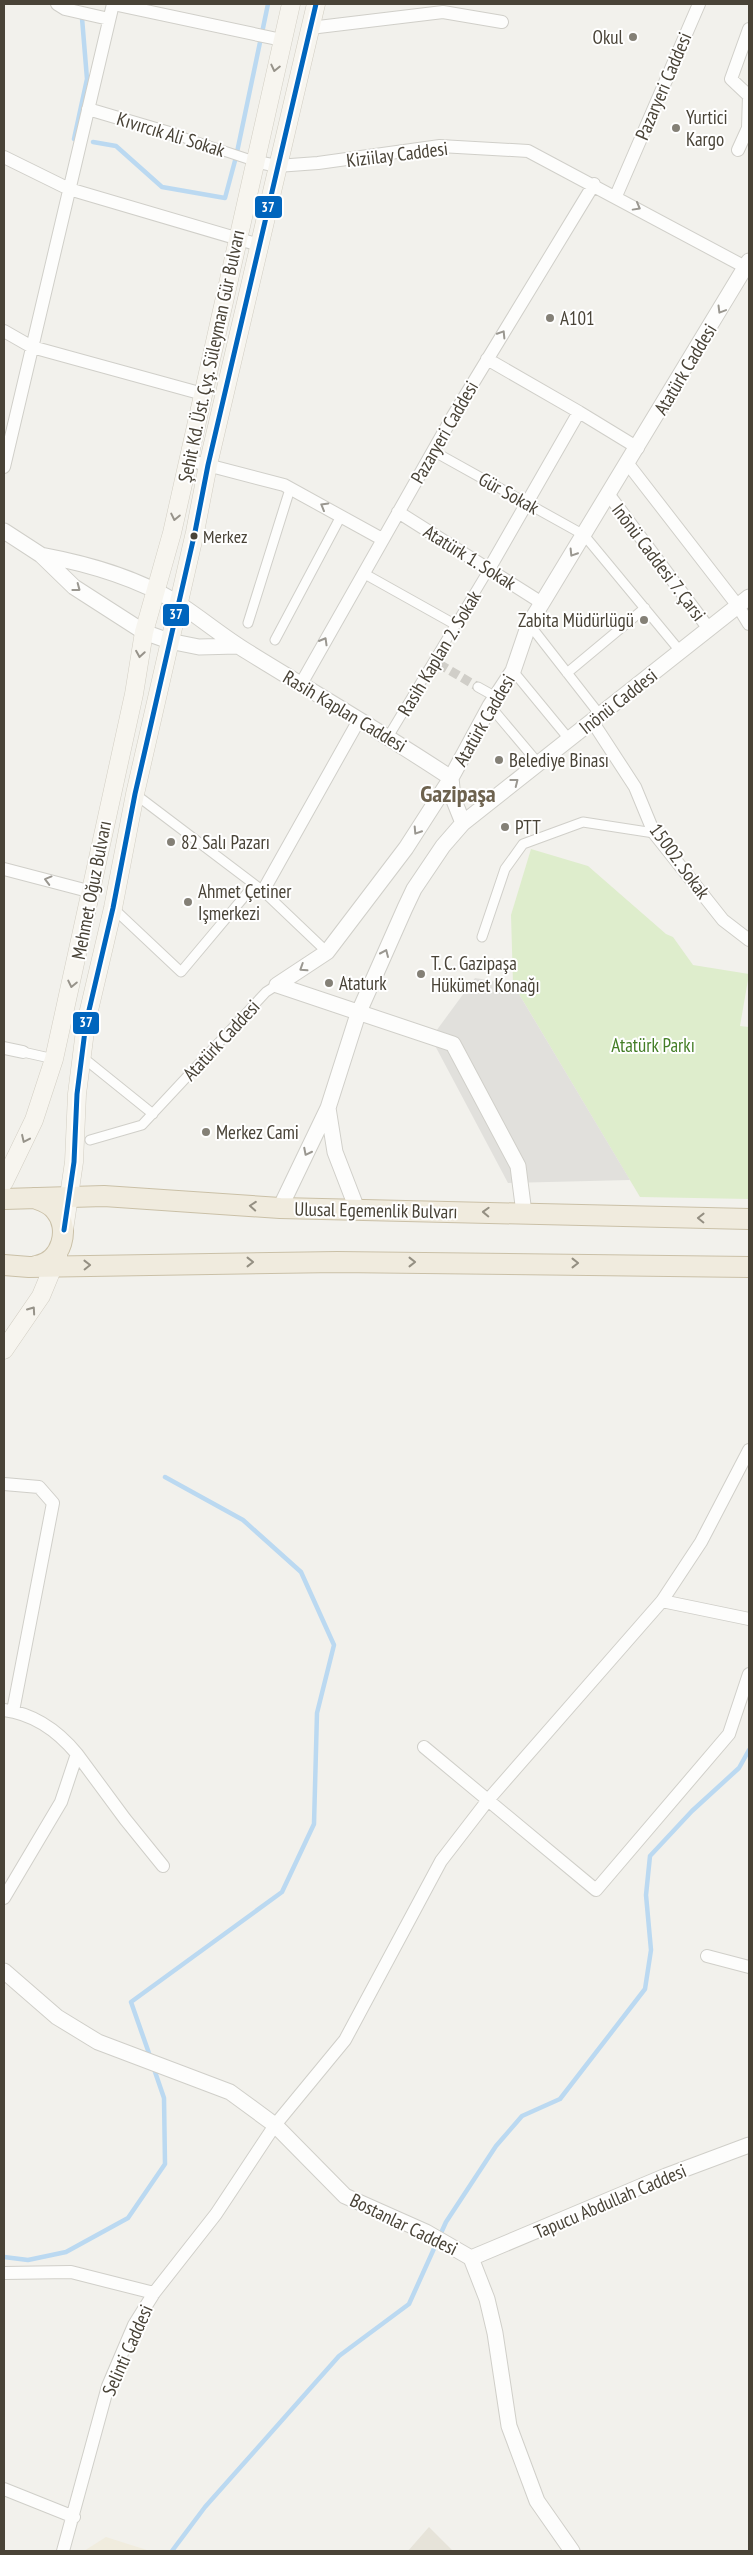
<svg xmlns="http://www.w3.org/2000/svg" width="753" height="2555" font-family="'PT Sans Narrow',sans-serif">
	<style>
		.residential { fill: #e6e3d9 }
		.education { fill: #f0ecde }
		.green { fill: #deedcc }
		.parking { fill: #e1e0dc }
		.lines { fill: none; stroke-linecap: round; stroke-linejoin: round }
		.stream { stroke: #bbd9f1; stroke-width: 4.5 }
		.pedestrian-tunnel { stroke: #d0cec8; stroke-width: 9; stroke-dasharray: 9 4.5; stroke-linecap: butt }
		.pedestrian-casing { stroke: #d0cfc9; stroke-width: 11 }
		.minor-casing { stroke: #d0cfc9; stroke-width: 14 }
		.tertiary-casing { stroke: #d0cfc9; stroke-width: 17 }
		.secondary-casing { stroke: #d2cec3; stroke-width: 19 }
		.trunk-casing { stroke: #cac0a7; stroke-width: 22 }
		.pedestrian { stroke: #fdfdfc; stroke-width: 9 }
		.minor { stroke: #fdfdfc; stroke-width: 12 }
		.tertiary { stroke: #fdfdfc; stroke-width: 15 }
		.secondary { stroke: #f7f5ef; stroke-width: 18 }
		.trunk { stroke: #f0ebde; stroke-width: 20 }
		.bus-1-casing { stroke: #fff; stroke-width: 9 }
		.bus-1 { stroke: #0065bd; stroke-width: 5 }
		.oneway { stroke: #97938a }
		.oneway2 { stroke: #9a9790 }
		.oneway3 { stroke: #948f82 }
		.poi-dot { fill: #848076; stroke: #fff; stroke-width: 2 }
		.bus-dot { fill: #494337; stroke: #fff; stroke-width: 2 }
		.labels { text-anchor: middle; stroke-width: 4; stroke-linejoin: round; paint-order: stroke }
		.bus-label { font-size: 18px; fill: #494337; stroke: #fff; text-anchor: start }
		.poi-label { font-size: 19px; fill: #494337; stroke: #fff; text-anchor: start }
		.street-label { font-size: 19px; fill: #494337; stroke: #fff }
		.park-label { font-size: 19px; fill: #447e27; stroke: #fff }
		.district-label { font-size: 24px; font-weight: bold; fill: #6d624e; stroke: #fff }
		.line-badge { stroke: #fff; stroke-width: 2 }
		.badge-label { font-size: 14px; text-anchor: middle; font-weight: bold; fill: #fff }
	</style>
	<rect width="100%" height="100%" fill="#f2f1ec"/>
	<path class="residential" d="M 429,2527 L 453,2551 L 408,2551 Z"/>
	<path class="education" d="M 106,2537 L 150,2551 L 84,2551 Z"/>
	<path class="green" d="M 531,849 L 588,866 L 666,934 L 673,937 L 693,965 L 749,974 L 740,1026 L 749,1027 L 749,1199 L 640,1197 L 513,984 L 511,915 Z"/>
	<path class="parking" d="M 475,978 L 513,984 L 630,1180 L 508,1183 L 431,1038 Z"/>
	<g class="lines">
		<path class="stream" d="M 74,139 L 87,79 L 82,18
			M 93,142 L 116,146 L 162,187 L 225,198 L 236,157 L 268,4
			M 151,2059 L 131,2002 L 282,1892 L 314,1824 L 317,1713 L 334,1645 L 301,1572 L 243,1520 L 165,1477
			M 4,2257 L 28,2260 L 66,2252 L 128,2218 L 165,2164 L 164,2098 L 153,2066
			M 172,2551 L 205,2507 L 339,2356 L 409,2304 L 446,2222 L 496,2146 L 522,2116 L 560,2099 L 645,1989 L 651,1950 L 646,1895 L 650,1856 L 692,1811 L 739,1768 L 749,1750"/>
		<path class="pedestrian-tunnel" d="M 439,664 L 478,687"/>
		<defs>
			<path id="pedestrian" d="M 176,135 L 254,161
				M 433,451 L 584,535 L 680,651
				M 363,573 L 456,625
				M 248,623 L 290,489
				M 529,624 L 600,715
				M 275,640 L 341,516
				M 513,671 L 569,739
				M 567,673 L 645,608
				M 478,687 L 496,697
				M 490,706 L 538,763
				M 388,737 L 489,569
				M 135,794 L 263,891 L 327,952
				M 113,908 L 181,972 L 254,885
				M 482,937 L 505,869 L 523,844 L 583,822 L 654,833
				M 23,1052 L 54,1059
				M 81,1056 L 153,1114
				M 90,1140 L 142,1125 L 266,992 L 277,985"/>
			<path id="minor" d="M 57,4 L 65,9 L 109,19
				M 113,4 L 282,40
				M 310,28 L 443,12 L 502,22
				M 88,109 L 176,135
				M 738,150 L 748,128 L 749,96 L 731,79 L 749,29
				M 4,157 L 69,189 L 259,245
				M 254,161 L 277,166 L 318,163 L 440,146 L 528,151 L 749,269
				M 616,196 L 699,4
				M 4,331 L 32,347 L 203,394
				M 487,359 L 579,412
				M 188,460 L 284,485 L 382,539
				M 628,464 L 738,606 L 749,624
				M 4,467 L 113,4
				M 609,495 L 709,629
				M 398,512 L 542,603
				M 489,569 L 579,412 L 638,448
				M 301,684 L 453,416 L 594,184
				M 592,721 L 635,787 L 654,833 L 723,920 L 749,940
				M 4,869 L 92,892
				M 263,891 L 359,720
				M 4,1048 L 23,1052
				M 4,1484 L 39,1487 L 53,1503 L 13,1711
				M 662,1601 L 749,1619
				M 4,1710 C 35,1714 58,1731 77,1754 L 61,1802 L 4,1898
				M 424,1747 L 596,1890 L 729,1734 L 749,1674
				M 77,1754 L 125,1819 L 163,1866
				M 707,1956 L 749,1967
				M 4,2273 L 71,2272 L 154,2293
				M 4,2489 L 74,2517
				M 63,2551 L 108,2386 L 134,2325 L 154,2293 L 216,2214 L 275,2125 L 345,2040 L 441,1861 L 488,1800 L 662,1601 L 701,1542 L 749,1450"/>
			<path id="tertiary" d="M 4,531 L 41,555 L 74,587 L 144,632 L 169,641 L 199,647 L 237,646
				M 41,555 C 89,564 135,577 176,602 C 201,618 223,637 248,652 C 316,694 385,734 451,778 L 453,798 L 463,823 L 443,846 L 414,889 L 405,908 L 358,1014 L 328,1108 L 280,1208
				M 463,823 L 749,597
				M 277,985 L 327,952 L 406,848 L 451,778 L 490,706 L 513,671 L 529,624 L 542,603 L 749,261
				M 277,985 L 453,1044 L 518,1166 L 524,1213
				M 328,1108 L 335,1152 L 357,1209
				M 4,1971 L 57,2017 L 98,2042 L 230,2092 L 275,2125 L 345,2196 L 426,2232 L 471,2258 L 487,2299 L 495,2333 L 509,2426 L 537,2501 L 572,2551
				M 471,2258 L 666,2176 L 749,2145"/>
			<path id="secondary" d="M 4,1182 L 34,1120 L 54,1059 L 134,694 L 144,632 L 172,533 L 291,4
				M 64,1230 L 74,1162 L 77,1094 L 86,1023 L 113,908 L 135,794 L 195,532 L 208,465 L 316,4
				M 4,1350 L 41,1296 L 58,1255"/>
			<path id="trunk" d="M 34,1198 C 42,1201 50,1203 55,1210 C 71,1228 62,1262 36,1266
				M 4,1199 L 104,1196 L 280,1208 L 749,1219
				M 4,1265 L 29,1267 L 337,1262 L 749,1267"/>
		</defs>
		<use href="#pedestrian" class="pedestrian-casing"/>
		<use href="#minor" class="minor-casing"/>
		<use href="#tertiary" class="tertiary-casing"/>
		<use href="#secondary" class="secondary-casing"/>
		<use href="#trunk" class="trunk-casing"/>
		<use href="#pedestrian" class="pedestrian"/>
		<use href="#minor" class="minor"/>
		<use href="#tertiary" class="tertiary"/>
		<use href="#secondary" class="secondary"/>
		<use href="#trunk" class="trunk"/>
		<defs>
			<path id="bus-1" d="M 64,1230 L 74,1162 L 77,1094 L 86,1023 L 113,908 L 135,794 L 195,532 L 208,465 L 316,4"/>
		</defs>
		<use href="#bus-1" class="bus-1-casing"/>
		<use href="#bus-1" class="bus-1"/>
	</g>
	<defs><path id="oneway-chevron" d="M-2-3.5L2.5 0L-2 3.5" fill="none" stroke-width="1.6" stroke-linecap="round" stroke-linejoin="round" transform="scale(1.25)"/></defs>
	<g class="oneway">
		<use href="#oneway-chevron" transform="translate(275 68) rotate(103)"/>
		<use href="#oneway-chevron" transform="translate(175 517) rotate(102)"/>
		<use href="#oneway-chevron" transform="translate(140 654) rotate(99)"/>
		<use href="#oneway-chevron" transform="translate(72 984) rotate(102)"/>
		<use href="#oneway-chevron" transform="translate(25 1139) rotate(115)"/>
		<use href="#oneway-chevron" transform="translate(32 1310) rotate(-55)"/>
	</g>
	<g class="oneway2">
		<use href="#oneway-chevron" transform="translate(637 207) rotate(29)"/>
		<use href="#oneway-chevron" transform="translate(721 310) rotate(121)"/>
		<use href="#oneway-chevron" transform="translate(502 334) rotate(-58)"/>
		<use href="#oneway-chevron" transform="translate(324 506) rotate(-150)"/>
		<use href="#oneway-chevron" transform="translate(573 553) rotate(122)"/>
		<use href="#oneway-chevron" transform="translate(77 588) rotate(37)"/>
		<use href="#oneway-chevron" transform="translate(324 641) rotate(-60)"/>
		<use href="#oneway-chevron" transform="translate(515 782) rotate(-38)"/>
		<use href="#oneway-chevron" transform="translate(417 831) rotate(123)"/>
		<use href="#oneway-chevron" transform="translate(48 880) rotate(-165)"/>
		<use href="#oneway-chevron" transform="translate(385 953) rotate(-66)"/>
		<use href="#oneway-chevron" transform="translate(303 968) rotate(147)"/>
		<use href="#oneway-chevron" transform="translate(307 1152) rotate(117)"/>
	</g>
	<g class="oneway3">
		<use href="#oneway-chevron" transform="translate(253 1206) rotate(-176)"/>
		<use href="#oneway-chevron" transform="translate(486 1212) rotate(-178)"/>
		<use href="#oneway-chevron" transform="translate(701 1218) rotate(-179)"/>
		<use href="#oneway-chevron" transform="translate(250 1262)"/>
		<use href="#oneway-chevron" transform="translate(412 1262)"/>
		<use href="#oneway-chevron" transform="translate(575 1263)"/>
		<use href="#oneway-chevron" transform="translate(87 1265) rotate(-1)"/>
	</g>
	<g class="poi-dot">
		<circle cx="633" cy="37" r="5"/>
		<circle cx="676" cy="128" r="5"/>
		<circle cx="550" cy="318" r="5"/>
		<circle cx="644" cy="620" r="5"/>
		<circle cx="499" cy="760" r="5"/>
		<circle cx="505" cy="827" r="5"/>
		<circle cx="171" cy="842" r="5"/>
		<circle cx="188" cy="902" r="5"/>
		<circle cx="421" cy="974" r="5"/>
		<circle cx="329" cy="983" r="5"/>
		<circle cx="206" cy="1132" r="5"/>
	</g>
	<circle class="bus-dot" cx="194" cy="536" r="4.5"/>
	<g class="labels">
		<g class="bus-label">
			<text x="203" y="543">Merkez</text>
		</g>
		<g class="poi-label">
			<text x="623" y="44" text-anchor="end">Okul</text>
			<text x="686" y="124">Yurtici<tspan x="686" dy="22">Kargo</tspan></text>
			<text x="560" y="325">A101</text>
			<text x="634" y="627" text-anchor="end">Zabita Müdürlügü</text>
			<text x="509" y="767">Belediye Binası</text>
			<text x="515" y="834">PTT</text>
			<text x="181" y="849">82 Salı Pazarı</text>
			<text x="198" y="898">Ahmet Çetiner<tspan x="198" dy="22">Işmerkezi</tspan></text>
			<text x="431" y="970">T. C. Gazipaşa<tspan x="431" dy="22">Hükümet Konağı</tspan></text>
			<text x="339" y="990">Ataturk</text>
			<text x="216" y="1139">Merkez Cami</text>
		</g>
		<g class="street-label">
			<text transform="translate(663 86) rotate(-67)" y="7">Pazaryeri Caddesi</text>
			<text transform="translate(171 134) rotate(17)" y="7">Kıvırcık Ali Sokak</text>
			<text transform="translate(397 154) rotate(-7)" y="7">Kiziilay Caddesi</text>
			<text transform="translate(211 356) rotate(-78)" y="7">Şehit Kd. Üst. Çvş. Süleyman Gür Bulvarı</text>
			<text transform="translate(685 369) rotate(-59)" y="7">Atatürk Caddesi</text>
			<text transform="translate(444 432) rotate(-60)" y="7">Pazaryeri Caddesi</text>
			<text transform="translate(509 493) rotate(29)" y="7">Gür Sokak</text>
			<text transform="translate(470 557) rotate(32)" y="7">Atatürk 1. Sokak</text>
			<text transform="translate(659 562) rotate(53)" y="7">Inōnü Caddesi 7. Çarsi</text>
			<text transform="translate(439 653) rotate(-59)" y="7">Rasih Kaplan 2. Sokak</text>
			<text transform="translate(618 701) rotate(-38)" y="7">Inönü Caddesi</text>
			<text transform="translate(345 711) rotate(31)" y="7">Rasih Kaplan Caddesi</text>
			<text transform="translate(484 720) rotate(-60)" y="7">Atatürk Caddesi</text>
			<text transform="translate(680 861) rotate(54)" y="7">15002. Sokak</text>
			<text transform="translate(91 890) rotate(-79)" y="7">Mehmet Oğuz Bulvarı</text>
			<text transform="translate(221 1040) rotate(-47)" y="7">Atatürk Caddesi</text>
			<text transform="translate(376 1210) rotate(1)" y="7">Ulusal Egemenlik Bulvarı</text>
			<text transform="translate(610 2201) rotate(-23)" y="7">Tapucu Abdullah Caddesi</text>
			<text transform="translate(404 2224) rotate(26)" y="7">Bostanlar Caddesi</text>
			<text transform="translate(127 2350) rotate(-66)" y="7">Selinti Caddesi</text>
		</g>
		<g class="park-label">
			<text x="653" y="1052">Atatürk Parkı</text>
		</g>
		<g class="district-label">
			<text x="458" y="802">Gazipaşa</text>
		</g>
	</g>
	<g class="line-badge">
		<rect x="254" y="195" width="29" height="24" rx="5" fill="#0065bd"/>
		<rect x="162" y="603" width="28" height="24" rx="5" fill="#0065bd"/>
		<rect x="72" y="1011" width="28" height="24" rx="5" fill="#0065bd"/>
	</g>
	<g class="badge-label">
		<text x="268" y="212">37</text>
		<text x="176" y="619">37</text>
		<text x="86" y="1027">37</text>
	</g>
	<rect width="753" height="2555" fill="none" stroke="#494337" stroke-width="10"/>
</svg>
